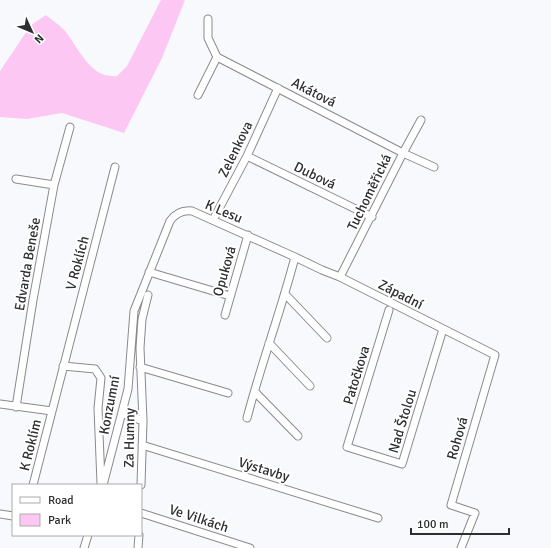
<svg xmlns="http://www.w3.org/2000/svg" width="551" height="548" font-family="Signika,sans-serif">
	<style>
		.green { fill: #fcc7f2 }
		.lines { fill: none; stroke-linecap: round; stroke-linejoin: round }
		.minor-casing { stroke: #898a8d; stroke-width: 9 }
		.minor { stroke: #fff; stroke-width: 7 }
		.labels { text-anchor: middle; stroke-width: 4; stroke-linejoin: round; paint-order: stroke }
		.street-label { font-size: 14px; fill: #2d2e2f; stroke: #fff }
	</style>
	<rect width="100%" height="100%" fill="#f8f9fd"/>
	<path class="green" d="M 161,0 L 185,0 L 162,58 L 124,133 L 62,113 L 27,119 L 0,117 L 0,71 L 31,25 L 46,15 C 52,20 60,25 65,31 C 79,48 90,79 117,76 L 127,66 Z"/>
	<g class="lines">
		<defs>
			<path id="minor" d="M 208,19 L 208,38 L 217,57 L 403,153 L 434,167
				M 198,95 L 217,57
				M 247,156 L 372,217
				M 16,179 L 54,185
				M 213,220 L 247,156 L 278,88
				M 295,257 L 322,270 L 340,277 L 495,355 L 451,505 L 475,513 L 461,548
				M 149,272 L 230,296
				M 340,277 L 403,153 L 421,120
				M 285,294 L 327,338
				M 389,310 L 347,447 L 402,464 L 443,329
				M 225,315 L 248,235
				M 269,343 L 310,386
				M 63,366 L 95,369 L 101,378 L 98,408 L 101,483
				M 140,367 L 228,393
				M 255,392 L 298,436
				M 0,404 L 52,411
				M 16,407 L 33,300 L 54,185 L 70,127
				M 123,414 L 143,421
				M 142,445 L 378,518
				M 33,485 L 115,167
				M 103,485 L 128,389 L 134,311 L 170,221 C 175,214 182,210 192,211 L 295,257 C 281,311 261,364 247,418
				M 141,485 L 143,421 L 140,348 L 142,319 L 148,295
				M 141,513 L 250,548
				M 0,514 L 13,516
				M 84,548 L 88,535
				M 138,548 L 139,535"/>
		</defs>
		<use href="#minor" class="minor-casing"/>
		<use href="#minor" class="minor"/>
	</g>
	<g class="labels">
		<g class="street-label">
			<text transform="translate(314 92) rotate(27)" y="5">Akátová</text>
			<text transform="translate(235 149) rotate(-64)" y="5">Zelenkova</text>
			<text transform="translate(315 175) rotate(26)" y="5">Dubová</text>
			<text transform="translate(369 192) rotate(-64)" y="5">Tuchoměřická</text>
			<text transform="translate(224 211) rotate(23)" y="5">K Lesu</text>
			<text transform="translate(77 263) rotate(-75)" y="5">V Roklích</text>
			<text transform="translate(27 264) rotate(-80)" y="5">Edvarda Beneše</text>
			<text transform="translate(224 271) rotate(-74)" y="5">Opuková</text>
			<text transform="translate(401 294) rotate(27)" y="5">Západní</text>
			<text transform="translate(356 375) rotate(-73)" y="5">Patočkova</text>
			<text transform="translate(109 405) rotate(-79)" y="5">Konzumní</text>
			<text transform="translate(402 421) rotate(-73)" y="5">Nad Štolou</text>
			<text transform="translate(129 438) rotate(-89)" y="5">Za Humny</text>
			<text transform="translate(457 438) rotate(-74)" y="5">Rohová</text>
			<text transform="translate(30 445) rotate(-76)" y="5">K Roklím</text>
			<text transform="translate(264 469) rotate(17)" y="5">Výstavby</text>
			<text transform="translate(199 518) rotate(18)" y="5">Ve Vilkách</text>
		</g>
	</g>
	<rect x="12" y="484" width="130" height="52" fill="#ffffff" stroke="#ababac"/>
	<rect x="20" y="497" width="20" height="6" fill="#ffffff" stroke="#ababac"/>
	<text x="48" y="504" font-size="12" fill="#2d2e2f">Road</text>
	<rect x="20" y="514" width="20" height="12" fill="#fcc7f2" stroke="#ababac"/>
	<text x="48" y="524" font-size="12" fill="#2d2e2f">Park</text>
	<g transform="translate(32 32) rotate(134)" stroke="#ffffff" stroke-width="3" paint-order="stroke">
	<path d="M0-3L7 15L0 10L-7 15Z" fill="#2d2e2f"/>
	<text y="-6" font-size="11" font-weight="bold" text-anchor="middle" fill="#2d2e2f">N</text>
	</g>
	<path d="M411 528v6h98v-6" fill="none" stroke="#2d2e2f" stroke-width="2"/>
	<text x="417" y="528" font-size="12" fill="#2d2e2f" stroke="#ffffff" stroke-width="3" paint-order="stroke">100 m</text>
</svg>
